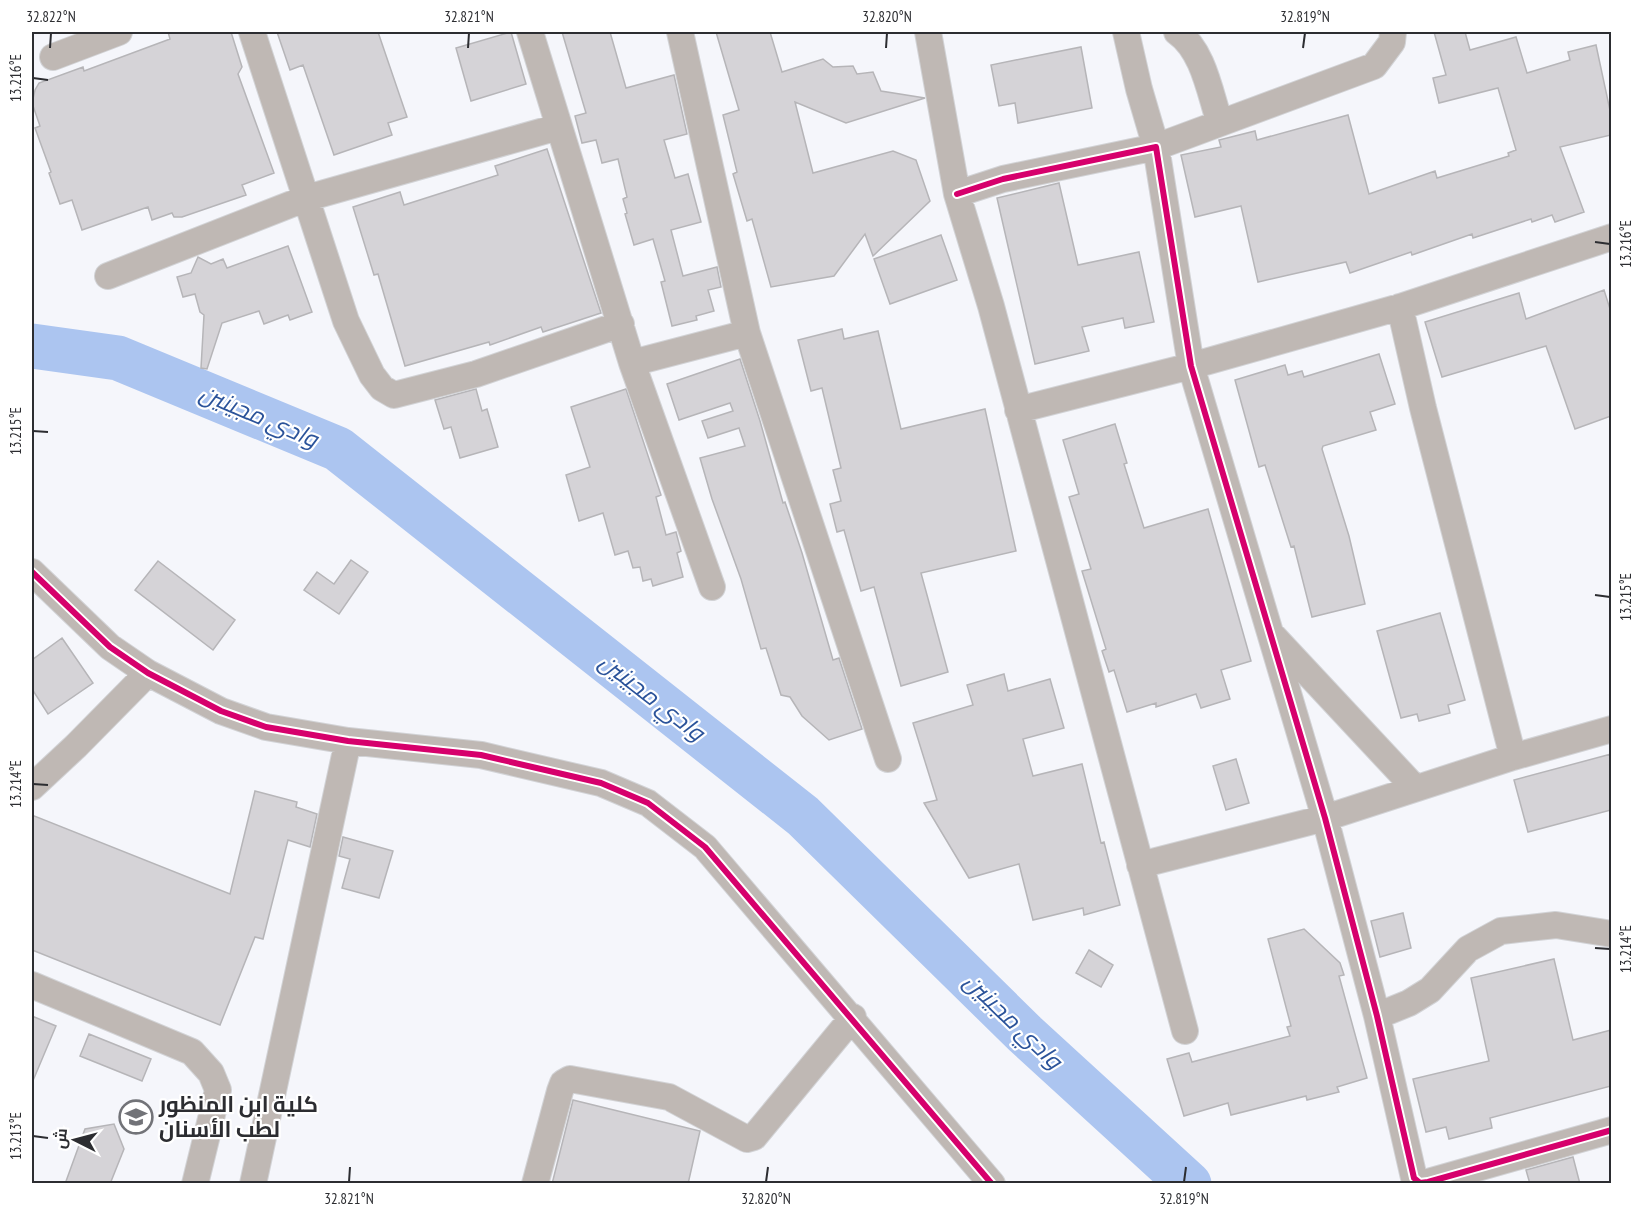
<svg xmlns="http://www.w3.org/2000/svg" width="1643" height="1215" font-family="'PT Sans Narrow',Cairo,sans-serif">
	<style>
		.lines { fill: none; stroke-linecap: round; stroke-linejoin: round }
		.river { stroke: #acc5f0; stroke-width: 45 }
		.building { fill: #d5d3d7; stroke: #b6b5b8; stroke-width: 1.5 }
		.minor-casing { stroke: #d2d3d6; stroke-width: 28 }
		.minor { stroke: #bfb8b4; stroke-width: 26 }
		.cycleway-casing { stroke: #fff; stroke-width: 10 }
		.cycleway { stroke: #d6006c; stroke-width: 6 }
		.ticks { fill: none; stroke: #2c2d31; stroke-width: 2 }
		.labels { text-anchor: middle; stroke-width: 4.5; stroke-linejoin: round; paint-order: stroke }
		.poi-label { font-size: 22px; font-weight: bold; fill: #2c2d31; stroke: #fff; text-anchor: start }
		.water-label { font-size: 24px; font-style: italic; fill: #2b539a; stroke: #fff }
		.neatline { fill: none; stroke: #2c2d31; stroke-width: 2 }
		.ticks-label { font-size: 15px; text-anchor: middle; fill: #2c2d31 }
	</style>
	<rect width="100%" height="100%" fill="#f5f6fb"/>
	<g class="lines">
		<path class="river" d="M 32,346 L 118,358 L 338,449 L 803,816 L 1025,1034 L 1189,1184"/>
	</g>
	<path class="building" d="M 168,32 L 231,32 L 242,67 L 238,74 L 274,173 L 242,185 L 246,195 L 182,217 L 174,217 L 172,213 L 152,220 L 148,207 L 82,230 L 72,200 L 60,204 L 49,173 L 51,172 L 35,128 L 40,126 L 32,103 L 35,90 L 39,83 L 83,67 L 84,71 L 170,39 Z
		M 277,32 L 378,32 L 407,117 L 388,123 L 392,135 L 334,155 L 303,65 L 290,70 Z
		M 511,32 L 526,84 L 471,101 L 456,48 Z
		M 562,32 L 610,32 L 626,88 L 674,75 L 687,134 L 664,140 L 675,178 L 688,174 L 701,222 L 671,230 L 683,276 L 717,267 L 721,287 L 708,290 L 714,311 L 696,316 L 697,320 L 672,326 L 661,282 L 665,281 L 653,239 L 634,245 L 625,214 L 627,213 L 623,199 L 627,197 L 618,159 L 602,163 L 596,140 L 582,143 L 575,116 L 586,113 Z
		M 716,32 L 770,32 L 782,72 L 823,59 L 833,67 L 853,66 L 857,74 L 873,72 L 881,91 L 925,98 L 846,123 L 795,102 L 813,173 L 893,151 L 916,160 L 930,201 L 873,256 L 865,234 L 834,276 L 771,287 L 752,219 L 747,221 L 733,174 L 737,172 L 723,115 L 739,110 Z
		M 1434,32 L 1465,32 L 1470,50 L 1516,37 L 1527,73 L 1570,60 L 1568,52 L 1596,45 L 1611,115 L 1611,135 L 1560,147 L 1584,212 L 1555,222 L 1552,215 L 1532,222 L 1531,219 L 1473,238 L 1472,234 L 1412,255 L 1411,252 L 1350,273 L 1346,262 L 1258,282 L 1241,206 L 1195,217 L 1181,155 L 1221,147 L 1219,140 L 1255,131 L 1257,140 L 1348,115 L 1369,194 L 1435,171 L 1437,178 L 1509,156 L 1508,153 L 1516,150 L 1498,88 L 1439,103 L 1433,78 L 1446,75 Z
		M 1081,47 L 1092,108 L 1018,123 L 1015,103 L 999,106 L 991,65 Z
		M 547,149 L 601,313 L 543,332 L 541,327 L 490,345 L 489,342 L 405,366 L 378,274 L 374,275 L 353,207 L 400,192 L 404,205 L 498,175 L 495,166 Z
		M 1059,183 L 1078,265 L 1139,252 L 1154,322 L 1125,328 L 1123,318 L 1082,327 L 1089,351 L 1035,364 L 997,198 Z
		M 941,235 L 957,280 L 890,304 L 874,259 Z
		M 288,246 L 312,312 L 290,320 L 288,315 L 264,324 L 259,311 L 222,323 L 207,369 L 201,368 L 204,315 L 200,312 L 195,294 L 183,297 L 177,277 L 191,273 L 198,257 L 211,264 L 223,259 L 227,268 Z
		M 1604,290 L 1611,312 L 1611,416 L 1575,429 L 1546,346 L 1442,377 L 1425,322 L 1519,293 L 1526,319 Z
		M 842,329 L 844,339 L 878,331 L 901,429 L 985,409 L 1016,551 L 921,573 L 948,672 L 901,686 L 874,587 L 861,591 L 844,530 L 837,532 L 830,504 L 841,501 L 833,470 L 841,468 L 822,388 L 811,391 L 798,340 Z
		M 1379,354 L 1395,404 L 1370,412 L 1376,430 L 1323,446 L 1322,449 L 1349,536 L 1365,604 L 1312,617 L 1294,546 L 1291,547 L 1265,465 L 1259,467 L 1235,380 L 1285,365 L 1288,375 L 1302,371 L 1304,377 Z
		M 740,359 L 760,421 L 783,503 L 785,502 L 802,553 L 833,660 L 839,658 L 862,729 L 829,740 L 802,716 L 790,697 L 781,695 L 766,648 L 761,649 L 741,579 L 712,499 L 700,458 L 745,446 L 739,428 L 708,438 L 702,421 L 733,411 L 730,403 L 679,420 L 667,384 Z
		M 476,389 L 482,411 L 487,409 L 498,447 L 460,458 L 451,427 L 444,429 L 435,400 Z
		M 626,389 L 661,495 L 656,497 L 666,535 L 676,532 L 681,551 L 677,553 L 683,577 L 653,586 L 651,579 L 643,581 L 640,567 L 633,568 L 628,551 L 615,555 L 603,513 L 579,521 L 566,475 L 590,467 L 571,407 Z
		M 1115,424 L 1127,463 L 1124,464 L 1144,528 L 1208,509 L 1251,661 L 1221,670 L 1230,699 L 1201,708 L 1196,694 L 1156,707 L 1156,703 L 1127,712 L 1114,670 L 1109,672 L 1102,651 L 1106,649 L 1082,571 L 1091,569 L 1069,497 L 1079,494 L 1063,440 Z
		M 351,560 L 368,572 L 339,614 L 304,590 L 317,572 L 334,584 Z
		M 158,561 L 235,620 L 213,650 L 135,590 Z
		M 1440,613 L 1465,700 L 1448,705 L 1450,713 L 1419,721 L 1417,714 L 1401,718 L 1377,631 Z
		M 62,638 L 93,683 L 48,714 L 32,689 L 32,660 Z
		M 1004,674 L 1008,691 L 1050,679 L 1064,728 L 1023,739 L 1033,776 L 1082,764 L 1101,843 L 1104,842 L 1120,905 L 1084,915 L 1083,908 L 1033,920 L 1019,864 L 969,878 L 924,803 L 937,800 L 913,723 L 973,705 L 967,685 Z
		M 1611,754 L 1611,810 L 1528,832 L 1514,780 Z
		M 1236,759 L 1249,803 L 1226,810 L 1213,766 Z
		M 255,791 L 297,802 L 296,807 L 317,814 L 310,847 L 288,840 L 263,939 L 255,937 L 220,1025 L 32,950 L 32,815 L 230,894 Z
		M 343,837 L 393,851 L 379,898 L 342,888 L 350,859 L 339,856 Z
		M 1403,913 L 1411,948 L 1380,957 L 1371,921 Z
		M 1304,929 L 1340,963 L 1344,975 L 1339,976 L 1367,1078 L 1337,1087 L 1339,1092 L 1307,1100 L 1306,1096 L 1231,1115 L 1228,1103 L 1184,1116 L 1167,1059 L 1189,1053 L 1192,1062 L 1290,1036 L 1287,1027 L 1291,1026 L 1268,939 Z
		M 1089,950 L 1113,965 L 1101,987 L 1076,973 Z
		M 1554,959 L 1573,1040 L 1611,1030 L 1611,1086 L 1490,1118 L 1492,1128 L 1449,1139 L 1446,1127 L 1426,1132 L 1413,1079 L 1489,1061 L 1471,978 Z
		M 32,1016 L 56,1026 L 32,1083 Z
		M 89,1034 L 151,1059 L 142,1081 L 80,1056 Z
		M 573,1100 L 700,1131 L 688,1184 L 552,1184 Z
		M 114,1124 L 124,1149 L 110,1184 L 65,1184 L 85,1129 Z
		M 1573,1157 L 1580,1184 L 1530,1184 L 1526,1170 Z"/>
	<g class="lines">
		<defs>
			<path id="minor" d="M 252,32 L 346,321 L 372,375 L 382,388 L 394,395 L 476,374 L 621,324
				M 530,32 L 632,363 L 712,587
				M 680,32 L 747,333 L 888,759
				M 928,32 L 957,194 L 991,306 L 1185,1031
				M 1126,32 L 1139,89 L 1156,147 L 1374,66 L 1392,42 L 1393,32
				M 1177,32 C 1204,51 1210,94 1220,123
				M 53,57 L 119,32
				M 957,194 L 1003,179 L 1156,147 L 1191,366 L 1325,818 L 1377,1016 L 1414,1178 L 1420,1183 L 1428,1182 L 1612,1130
				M 108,276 L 307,198 L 558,127
				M 1400,307 L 1423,408 L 1513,757
				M 632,363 L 747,333
				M 1018,410 L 1191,366 L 1400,307 L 1612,237
				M 32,572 L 110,647 L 148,673 L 221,711 L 266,727 L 348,741 L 481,755 L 601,783 L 648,803 L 705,847 L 992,1184
				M 1274,637 L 1415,788
				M 32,787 L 76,746 L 148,673
				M 1140,865 L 1325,818 L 1513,757 L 1612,729
				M 32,985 L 192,1052 L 211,1073 L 218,1090 L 195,1184
				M 1377,1016 L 1409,1003 L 1430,990 L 1468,949 L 1501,931 L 1556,925 L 1612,934
				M 253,1184 L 348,741
				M 535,1184 L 560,1091 L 563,1083 L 570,1079 L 669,1097 L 747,1139 L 754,1137 L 853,1017"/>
		</defs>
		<use href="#minor" class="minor-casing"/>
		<use href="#minor" class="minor"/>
		<defs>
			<path id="cycleway" d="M 957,194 L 1003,179 L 1156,147 L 1191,366 L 1325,818 L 1377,1016 L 1414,1178 L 1420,1183 L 1428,1182 L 1612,1130
				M 32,572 L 110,647 L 148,673 L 221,711 L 266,727 L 348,741 L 481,755 L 601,783 L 648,803 L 705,847 L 992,1184"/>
		</defs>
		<use href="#cycleway" class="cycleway-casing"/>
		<use href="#cycleway" class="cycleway"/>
	</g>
	<path class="ticks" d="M 50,48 L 51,33M 468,48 L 469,33M 886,48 L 887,33M 1303,48 L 1305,33M 33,78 L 48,80M 1595,242 L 1610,244M 33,431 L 48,432M 1595,595 L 1610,597M 33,784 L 48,785M 1595,948 L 1610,949M 33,1136 L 48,1138M 349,1182 L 350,1167M 766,1182 L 768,1167M 1184,1182 L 1186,1167"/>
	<defs>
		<symbol id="university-ring" viewBox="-11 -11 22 22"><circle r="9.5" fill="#fff" stroke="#727378" stroke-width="1.5"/><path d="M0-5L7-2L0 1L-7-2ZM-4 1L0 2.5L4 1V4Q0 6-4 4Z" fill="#727378"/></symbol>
	</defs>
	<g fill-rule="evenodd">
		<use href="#university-ring" x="117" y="1098" width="38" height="38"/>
	</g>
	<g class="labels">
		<g class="poi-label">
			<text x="159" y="1112">كلية ابن المنظور<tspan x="159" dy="25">لطب الأسنان</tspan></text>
		</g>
		<g class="water-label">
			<text transform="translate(259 416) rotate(23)" y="8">وادي مجينين</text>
			<text transform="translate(652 697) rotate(38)" y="8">وادي مجينين</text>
			<text transform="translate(1013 1021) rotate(44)" y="8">وادي مجينين</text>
		</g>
	</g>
	<rect width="1643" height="1215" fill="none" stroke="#ffffff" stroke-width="66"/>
	<g transform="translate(75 1140) rotate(276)" stroke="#ffffff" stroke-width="4.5" paint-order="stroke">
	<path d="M0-4.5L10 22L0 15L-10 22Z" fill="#2c2d31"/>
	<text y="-9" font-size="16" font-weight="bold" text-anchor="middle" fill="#2c2d31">ش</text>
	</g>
	<rect x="33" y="33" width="1577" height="1149" class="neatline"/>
	<g class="ticks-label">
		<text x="51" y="22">32.822°N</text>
		<text x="469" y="22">32.821°N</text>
		<text x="887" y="22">32.820°N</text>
		<text x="1305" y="22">32.819°N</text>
		<text transform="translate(16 78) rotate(-90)" y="5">13.216°E</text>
		<text transform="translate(1626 244) rotate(-90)" y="5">13.216°E</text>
		<text transform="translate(16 431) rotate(-90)" y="5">13.215°E</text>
		<text transform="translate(1626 597) rotate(-90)" y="5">13.215°E</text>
		<text transform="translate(16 784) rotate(-90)" y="5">13.214°E</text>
		<text transform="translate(1626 949) rotate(-90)" y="5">13.214°E</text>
		<text transform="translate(16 1136) rotate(-90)" y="5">13.213°E</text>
		<text x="349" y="1204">32.821°N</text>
		<text x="766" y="1204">32.820°N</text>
		<text x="1184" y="1204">32.819°N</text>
	</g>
</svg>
